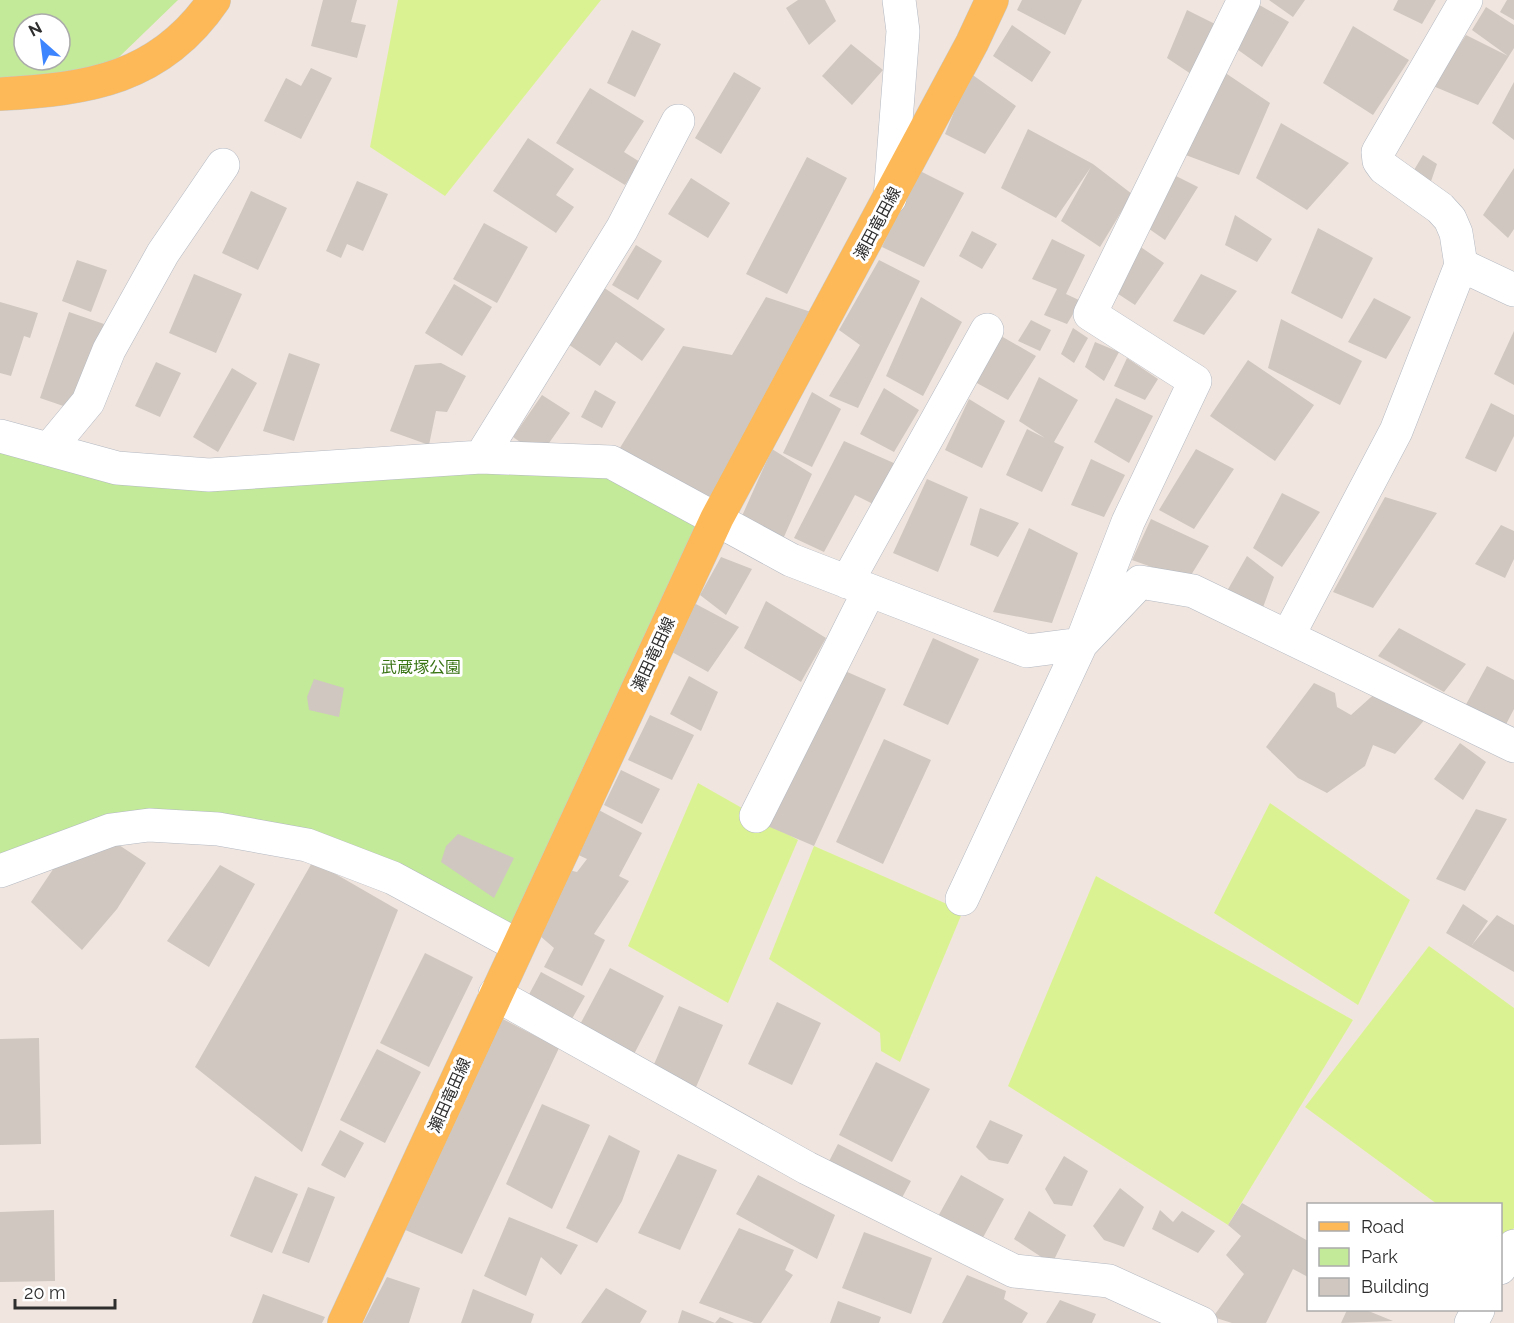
<svg xmlns="http://www.w3.org/2000/svg" width="1514" height="1323" font-family="Raleway,'Noto Sans JP',sans-serif">
	<style>
		.green { fill: #c3ea98; fill-rule: evenodd }
		.pitch { fill: #dbf293 }
		.building { fill: #cfc7c0 }
		.lines { fill: none; stroke-linecap: round; stroke-linejoin: round }
		.minor-casing { stroke: #b3b8c2; stroke-width: 34 }
		.major-casing { stroke: #c9c9c9; stroke-width: 34 }
		.minor { stroke: #fff; stroke-width: 33 }
		.major { stroke: #fdb857; stroke-width: 33 }
		.labels { text-anchor: middle; stroke-width: 6; stroke-linejoin: round; paint-order: stroke }
		.street-label { font-size: 16px; fill: #2e2e2e; stroke: #fff }
		.park-label { font-size: 16px; fill: #397414; stroke: #fff }
	</style>
	<rect width="100%" height="100%" fill="#f0e6df"/>
	<path class="green" d="M 0,0 L 178,0 L 116,60 L 89,72 L 0,80 ZM 24,24 L 60,24 L 60,60 L 24,60 Z
		M 0,436 L 117,468 L 611,462 L 717,518 L 517,945 L 393,878 L 149,825 L 0,871 Z"/>
	<path class="pitch" d="M 398,0 L 601,0 L 445,196 L 370,147 Z
		M 698,783 L 798,840 L 728,1003 L 628,946 Z
		M 1270,803 L 1410,900 L 1358,1005 L 1214,913 Z
		M 814,846 L 963,911 L 900,1062 L 881,1051 L 880,1033 L 769,959 Z
		M 1096,876 L 1353,1020 L 1228,1225 L 1008,1086 Z
		M 1429,946 L 1514,1008 L 1514,1228 L 1501,1246 L 1500,1204 L 1437,1204 L 1305,1107 Z"/>
	<path class="building" d="M 323,0 L 357,0 L 351,22 L 366,25 L 357,58 L 311,46 Z
		M 798,0 L 825,0 L 836,21 L 809,45 L 786,8 Z
		M 1022,0 L 1082,0 L 1065,35 L 1017,10 Z
		M 1269,0 L 1305,0 L 1293,17 Z
		M 1398,0 L 1436,0 L 1422,24 L 1393,10 Z
		M 1507,0 L 1514,0 L 1514,20 L 1500,12 Z
		M 1256,3 L 1289,22 L 1262,67 L 1234,47 Z
		M 1486,7 L 1514,25 L 1514,48 L 1478,105 L 1433,86 L 1466,35 L 1508,56 L 1472,30 Z
		M 1187,10 L 1221,27 L 1194,76 L 1167,58 Z
		M 1012,25 L 1051,52 L 1032,82 L 993,56 Z
		M 1353,26 L 1409,60 L 1373,115 L 1323,83 Z
		M 632,30 L 661,44 L 635,97 L 607,83 Z
		M 851,44 L 883,70 L 852,105 L 822,76 Z
		M 311,68 L 332,78 L 301,139 L 264,121 L 286,78 L 301,86 Z
		M 734,72 L 761,88 L 721,154 L 695,138 Z
		M 1224,72 L 1270,103 L 1239,175 L 1183,154 Z
		M 970,73 L 1016,106 L 985,154 L 945,134 Z
		M 1514,82 L 1514,140 L 1492,123 Z
		M 590,88 L 644,121 L 624,152 L 640,162 L 625,185 L 556,143 Z
		M 1281,123 L 1349,163 L 1307,210 L 1256,178 Z
		M 1028,129 L 1093,164 L 1132,194 L 1100,247 L 1061,221 L 1091,167 L 1056,218 L 1001,188 Z
		M 528,138 L 574,169 L 556,195 L 574,207 L 556,233 L 493,191 Z
		M 1423,155 L 1437,164 L 1429,187 L 1411,175 Z
		M 807,157 L 847,178 L 787,294 L 746,274 Z
		M 1514,168 L 1514,229 L 1508,238 L 1483,215 Z
		M 918,170 L 964,193 L 924,267 L 882,247 Z
		M 1166,171 L 1198,187 L 1165,240 L 1142,224 Z
		M 691,178 L 730,203 L 708,238 L 668,214 Z
		M 357,181 L 388,194 L 363,251 L 347,244 L 341,258 L 326,251 Z
		M 251,191 L 287,208 L 258,270 L 222,253 Z
		M 1235,215 L 1272,239 L 1257,262 L 1225,245 Z
		M 484,223 L 528,247 L 497,303 L 453,279 Z
		M 1318,228 L 1373,258 L 1342,319 L 1291,293 Z
		M 972,231 L 997,244 L 982,269 L 959,256 Z
		M 1052,239 L 1085,255 L 1066,294 L 1081,301 L 1067,324 L 1044,315 L 1057,289 L 1032,279 Z
		M 1132,241 L 1164,263 L 1135,305 L 1109,288 Z
		M 636,245 L 662,261 L 638,300 L 612,285 Z
		M 77,260 L 107,270 L 91,312 L 62,301 Z
		M 879,260 L 920,281 L 858,408 L 829,396 L 860,345 L 839,330 Z
		M 194,274 L 242,294 L 216,353 L 169,333 Z
		M 1201,274 L 1237,291 L 1204,335 L 1173,321 Z
		M 454,284 L 492,307 L 462,356 L 425,333 Z
		M 603,287 L 665,329 L 642,361 L 616,342 L 600,366 L 565,342 Z
		M 766,297 L 814,313 L 708,503 L 618,451 L 683,346 L 732,355 Z
		M 921,297 L 962,322 L 923,396 L 886,376 Z
		M 1374,298 L 1411,317 L 1386,359 L 1348,342 Z
		M 0,302 L 38,313 L 30,338 L 24,336 L 11,376 L 0,373 Z
		M 69,312 L 104,324 L 75,410 L 40,398 Z
		M 1281,319 L 1362,361 L 1340,405 L 1268,368 Z
		M 1031,320 L 1051,330 L 1040,351 L 1018,341 Z
		M 1073,328 L 1088,338 L 1074,363 L 1061,354 Z
		M 1514,331 L 1514,385 L 1494,374 Z
		M 1001,336 L 1036,356 L 1008,400 L 975,382 Z
		M 1095,342 L 1119,352 L 1104,381 L 1085,367 Z
		M 289,353 L 320,364 L 294,441 L 263,431 Z
		M 1127,358 L 1158,379 L 1145,400 L 1114,386 Z
		M 1248,360 L 1314,405 L 1275,461 L 1210,416 Z
		M 156,362 L 181,373 L 160,417 L 135,406 Z
		M 441,363 L 466,376 L 447,412 L 436,411 L 429,445 L 390,431 L 415,365 Z
		M 232,368 L 257,383 L 218,452 L 193,437 Z
		M 1039,377 L 1078,400 L 1054,442 L 1064,447 L 1042,492 L 1006,475 L 1027,429 L 1045,438 L 1019,421 Z
		M 884,388 L 919,410 L 894,452 L 860,434 Z
		M 595,390 L 616,402 L 602,428 L 581,417 Z
		M 812,392 L 841,409 L 812,467 L 783,453 Z
		M 542,395 L 570,413 L 540,456 L 513,437 Z
		M 1116,398 L 1153,416 L 1129,463 L 1094,442 Z
		M 969,399 L 1005,421 L 982,468 L 945,450 Z
		M 1491,403 L 1514,415 L 1514,436 L 1496,472 L 1465,458 Z
		M 844,441 L 896,464 L 879,507 L 855,495 L 824,552 L 794,538 Z
		M 772,449 L 812,474 L 783,539 L 742,516 Z
		M 1196,449 L 1234,469 L 1194,529 L 1159,510 Z
		M 1091,459 L 1125,475 L 1104,517 L 1071,505 Z
		M 927,479 L 968,497 L 938,572 L 893,553 Z
		M 1282,493 L 1320,512 L 1282,567 L 1253,548 Z
		M 1385,497 L 1437,513 L 1373,608 L 1333,592 Z
		M 980,508 L 1019,523 L 998,557 L 970,545 Z
		M 1151,519 L 1209,546 L 1188,580 L 1132,560 Z
		M 1501,525 L 1514,531 L 1514,559 L 1505,578 L 1475,564 Z
		M 1029,528 L 1078,553 L 1052,623 L 993,612 Z
		M 1247,556 L 1274,577 L 1261,613 L 1223,598 Z
		M 721,557 L 752,569 L 726,615 L 700,595 Z
		M 766,601 L 826,638 L 801,682 L 744,648 Z
		M 694,603 L 739,627 L 708,672 L 672,652 Z
		M 1399,628 L 1466,664 L 1444,692 L 1378,656 Z
		M 933,638 L 979,659 L 948,725 L 903,705 Z
		M 1487,666 L 1514,680 L 1514,709 L 1501,734 L 1463,710 Z
		M 836,667 L 886,689 L 814,846 L 765,825 Z
		M 689,676 L 718,692 L 701,731 L 670,714 Z
		M 314,679 L 344,688 L 339,717 L 309,710 L 307,697 Z
		M 1314,683 L 1335,693 L 1337,707 L 1351,715 L 1380,689 L 1427,717 L 1395,754 L 1373,745 L 1365,766 L 1327,793 L 1298,778 L 1266,747 Z
		M 650,715 L 694,735 L 672,780 L 628,760 Z
		M 884,739 L 931,760 L 883,864 L 836,842 Z
		M 1460,743 L 1486,762 L 1463,800 L 1434,779 Z
		M 621,770 L 660,789 L 642,824 L 604,805 Z
		M 595,808 L 642,833 L 619,876 L 629,881 L 594,934 L 605,940 L 582,986 L 544,967 L 554,948 L 532,929 L 564,869 L 577,872 L 587,859 L 572,852 Z
		M 1476,809 L 1507,819 L 1465,891 L 1436,879 Z
		M 458,834 L 514,858 L 494,898 L 441,862 L 446,846 Z
		M 119,845 L 146,863 L 117,909 L 82,950 L 31,902 L 66,850 Z
		M 313,861 L 398,910 L 302,1152 L 195,1067 Z
		M 220,865 L 255,884 L 209,967 L 167,941 Z
		M 1463,904 L 1488,921 L 1472,945 L 1497,915 L 1514,925 L 1514,972 L 1446,933 Z
		M 425,953 L 473,977 L 429,1067 L 380,1043 Z
		M 610,968 L 664,996 L 631,1060 L 576,1032 Z
		M 541,972 L 585,996 L 569,1024 L 526,1000 Z
		M 777,1002 L 821,1023 L 792,1085 L 748,1064 Z
		M 679,1006 L 723,1025 L 693,1094 L 649,1076 Z
		M 497,1016 L 559,1048 L 462,1254 L 403,1229 Z
		M 39,1038 L 41,1144 L 0,1145 L 0,1039 Z
		M 377,1049 L 421,1072 L 385,1143 L 340,1120 Z
		M 876,1062 L 930,1089 L 892,1162 L 839,1135 Z
		M 542,1104 L 590,1125 L 552,1209 L 506,1184 Z
		M 990,1120 L 1023,1135 L 1008,1164 L 989,1160 L 976,1147 Z
		M 340,1130 L 364,1143 L 345,1178 L 321,1165 Z
		M 609,1135 L 640,1151 L 622,1201 L 597,1243 L 566,1228 Z
		M 838,1144 L 911,1181 L 897,1207 L 825,1169 Z
		M 678,1154 L 717,1170 L 680,1250 L 638,1233 Z
		M 1064,1156 L 1088,1171 L 1072,1206 L 1054,1204 L 1045,1189 Z
		M 758,1175 L 835,1215 L 817,1259 L 736,1214 Z
		M 961,1175 L 1004,1199 L 980,1243 L 936,1220 Z
		M 255,1176 L 298,1194 L 272,1253 L 230,1236 Z
		M 308,1187 L 335,1197 L 309,1263 L 282,1253 Z
		M 1120,1188 L 1144,1207 L 1124,1247 L 1104,1240 L 1093,1226 Z
		M 1242,1203 L 1308,1241 L 1308,1277 L 1293,1269 L 1266,1323 L 1232,1323 L 1213,1317 L 1244,1274 L 1226,1255 L 1241,1236 L 1228,1225 Z
		M 54,1210 L 55,1281 L 0,1282 L 0,1212 Z
		M 1160,1210 L 1173,1222 L 1182,1211 L 1215,1231 L 1198,1253 L 1152,1229 Z
		M 1029,1211 L 1066,1235 L 1052,1264 L 1014,1239 Z
		M 509,1217 L 578,1245 L 561,1275 L 541,1257 L 526,1296 L 484,1276 Z
		M 739,1228 L 794,1250 L 785,1270 L 793,1275 L 761,1323 L 754,1323 L 699,1303 Z
		M 864,1232 L 932,1258 L 911,1314 L 842,1288 Z
		M 967,1275 L 1006,1291 L 1004,1299 L 1028,1313 L 1022,1323 L 942,1323 Z
		M 387,1277 L 420,1288 L 409,1323 L 363,1323 Z
		M 606,1288 L 647,1311 L 640,1323 L 581,1323 Z
		M 473,1289 L 534,1314 L 531,1323 L 461,1323 Z
		M 263,1294 L 325,1317 L 322,1323 L 252,1323 Z
		M 1060,1300 L 1096,1314 L 1092,1323 L 1046,1323 Z
		M 838,1301 L 881,1317 L 879,1323 L 830,1323 Z
		M 682,1310 L 715,1323 L 720,1317 L 734,1323 L 678,1323 Z
		M 1347,1310 L 1366,1310 L 1393,1321 L 1341,1323 Z"/>
	<g class="lines">
		<defs>
			<path id="minor" d="M 890,198 L 903,31 L 899,0
				M 1461,265 L 1514,290
				M 0,436 L 117,468 L 209,475 L 481,457 L 611,462 L 791,560 L 1027,651 L 1081,644 L 1140,582 L 1193,591 L 1514,746
				M 49,449 L 88,402 L 109,350 L 163,253 L 223,165
				M 481,457 L 622,229 L 678,121
				M 847,582 L 987,330
				M 1288,636 L 1396,431 L 1461,265 L 1456,233 L 1450,219 L 1440,208 L 1384,168 L 1379,161 L 1378,152 L 1466,0
				M 756,816 L 869,591
				M 0,871 L 111,830 L 149,825 L 218,829 L 307,845 L 393,878 L 517,945
				M 962,899 L 1081,644 L 1128,522 L 1195,381 L 1090,314 L 1244,0
				M 495,994 L 807,1168 L 1014,1271 L 1109,1281 L 1201,1323
				M 1500,1268 L 1514,1246
				M 1471,1323 L 1478,1310"/>
			<path id="major" d="M 0,94 C 89,89 160,79 214,0
				M 344,1323 L 717,518 L 972,43 L 992,0"/>
		</defs>
		<use href="#minor" class="minor-casing"/>
		<use href="#major" class="major-casing"/>
		<use href="#minor" class="minor"/>
		<use href="#major" class="major"/>
	</g>
	<g class="labels">
		<g class="street-label">
			<text transform="translate(877 223) rotate(-62)" y="6">瀬田竜田線</text>
			<text transform="translate(653 654) rotate(-65)" y="6">瀬田竜田線</text>
			<text transform="translate(449 1095) rotate(-66)" y="6">瀬田竜田線</text>
		</g>
		<g class="park-label">
			<text x="421" y="673">武蔵塚公園</text>
		</g>
	</g>
	<rect x="1307" y="1203" width="195" height="108" fill="#ffffff" stroke="#ababab" stroke-width="1.5"/>
	<rect x="1319" y="1222" width="30" height="9" fill="#fdb857" stroke="#ababab" stroke-width="1.5"/>
	<text x="1361" y="1233" font-size="18" fill="#2e2e2e">Road</text>
	<rect x="1319" y="1248" width="30" height="18" fill="#c3ea98" stroke="#ababab" stroke-width="1.5"/>
	<text x="1361" y="1263" font-size="18" fill="#2e2e2e">Park</text>
	<rect x="1319" y="1278" width="30" height="18" fill="#cfc7c0" stroke="#ababab" stroke-width="1.5"/>
	<text x="1361" y="1293" font-size="18" fill="#2e2e2e">Building</text>
	<g transform="translate(42 42) rotate(332)"><circle r="28" fill="#ffffff" stroke="#ababab" stroke-width="1.5"/>
	<path d="M0-4.5L10 22L0 15L-10 22Z" fill="#3d84ff"/>
	<text y="-9" font-size="16" font-weight="bold" text-anchor="middle" fill="#2e2e2e">N</text>
	</g>
	<path d="M15 1299v9h100v-9" fill="none" stroke="#2e2e2e" stroke-width="3"/>
	<text x="24" y="1299" font-size="18" fill="#2e2e2e" stroke="#ffffff" stroke-width="4.5" paint-order="stroke">20 m</text>
</svg>
